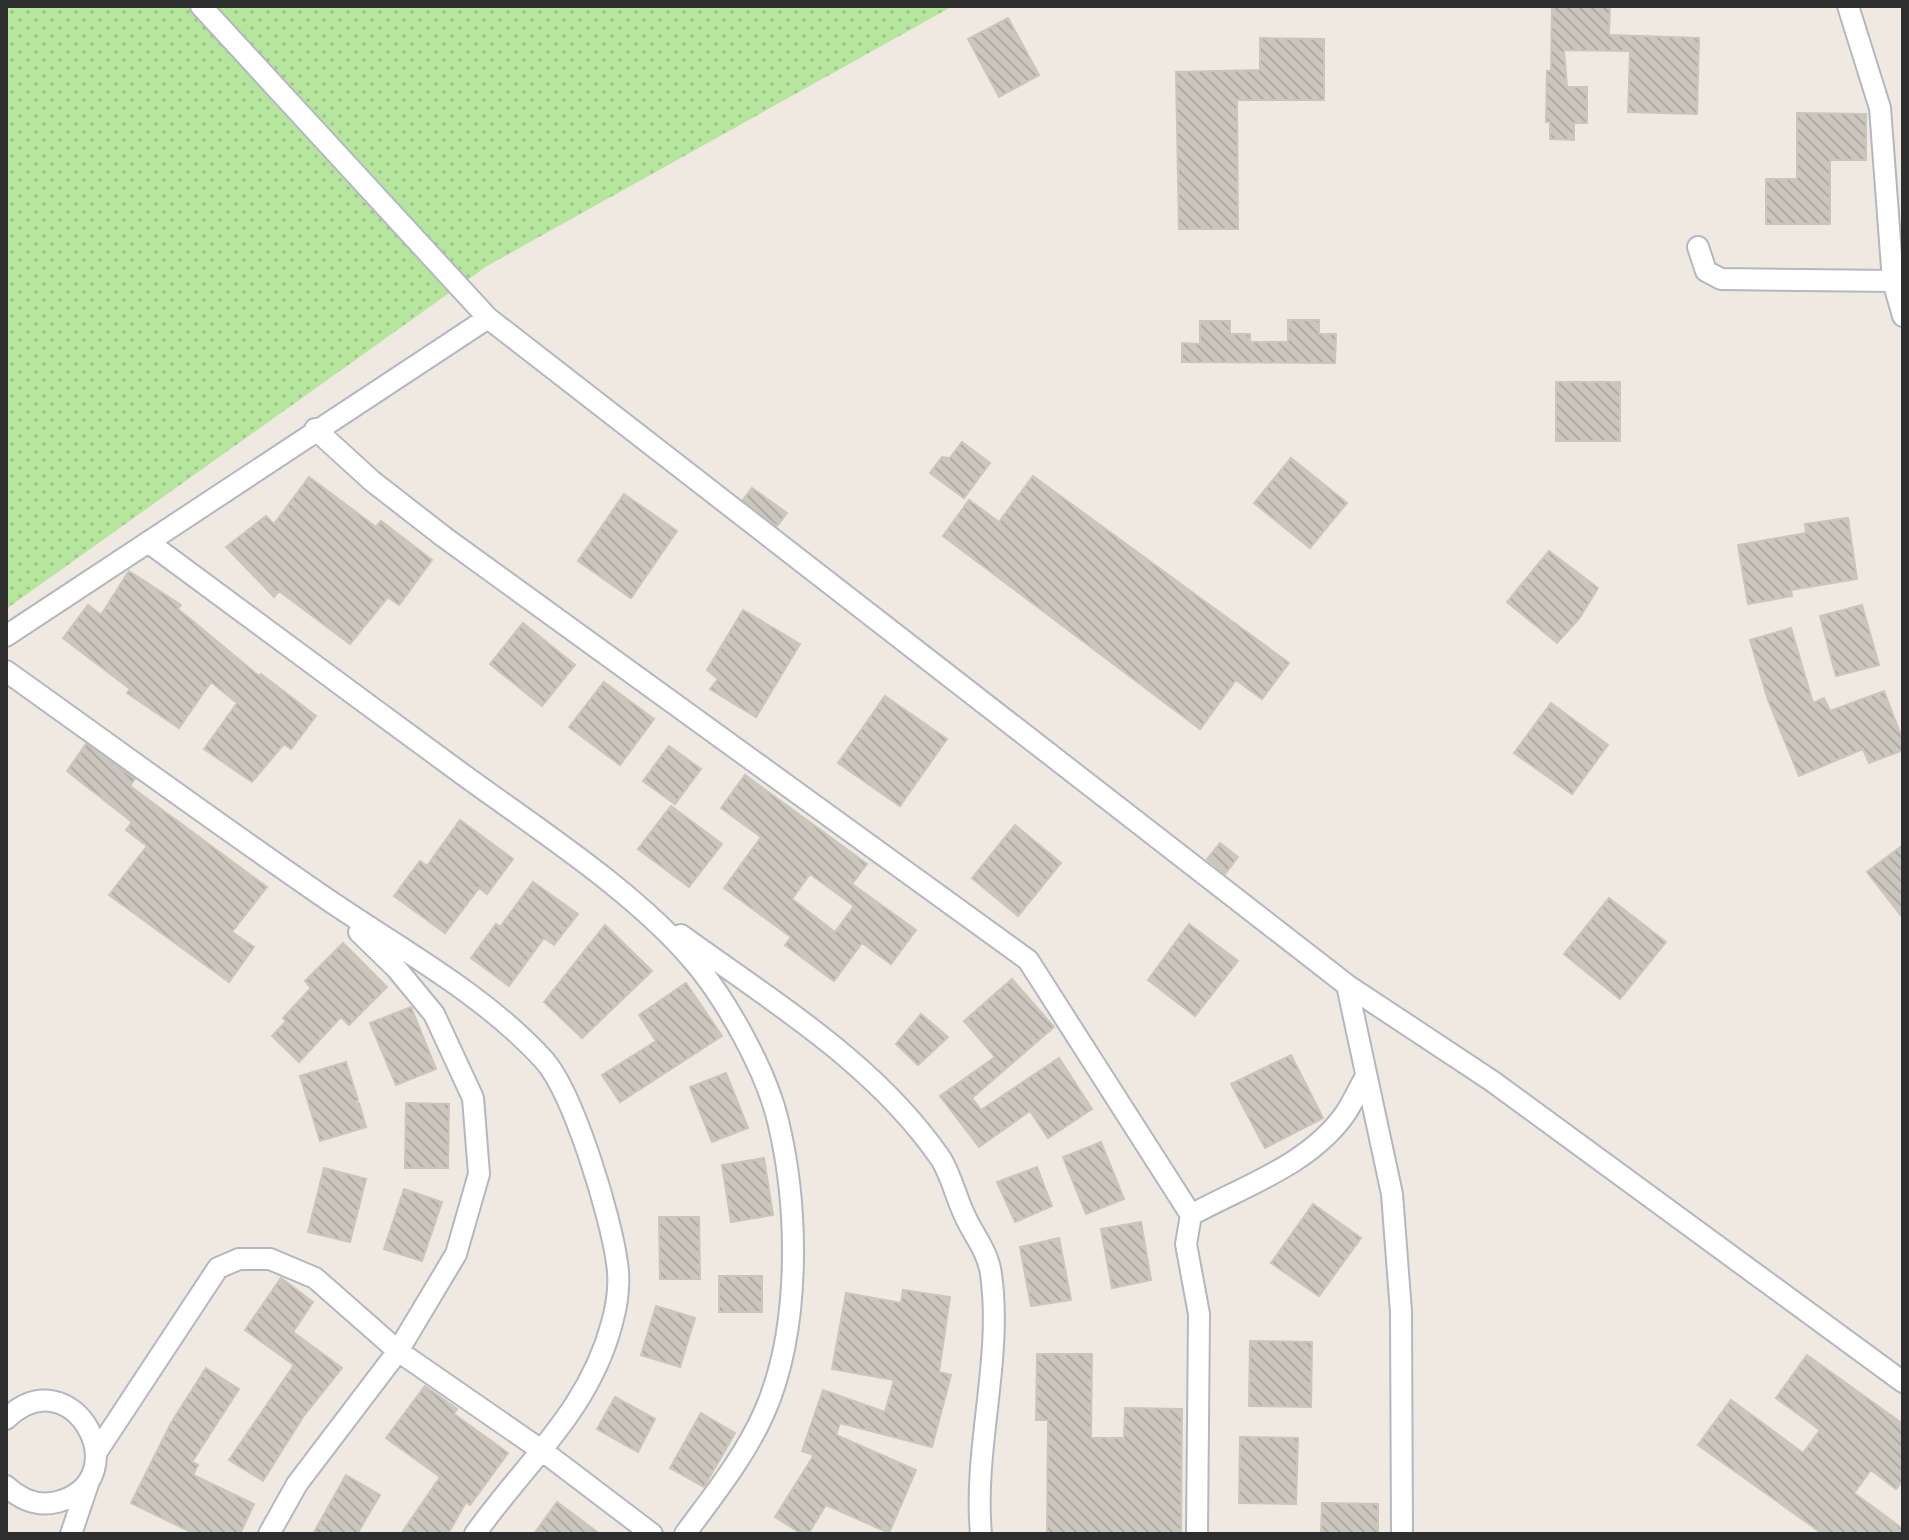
<svg xmlns="http://www.w3.org/2000/svg" width="1909" height="1540" font-family="Helvetica,sans-serif">
	<style>
		.green { fill: url(#green-dots) }
		.building { fill: url(#building-back-hatch); stroke: #cbc5ba; stroke-width: 2; fill-rule: evenodd }
		.lines { fill: none; stroke-linecap: round; stroke-linejoin: round }
		.street-casing { stroke: #b4b7c1; stroke-width: 24 }
		.street { stroke: #fff; stroke-width: 20 }
	</style>
	<defs>
		<pattern id="green-dots" width="8" height="8" patternUnits="userSpaceOnUse" patternTransform="scale(2)"><rect width="8" height="8" fill="#b6e59e"/><path d="M2 2h.1M6 6h.1" fill="none" stroke="#9dc588" stroke-width="1.8" stroke-linecap="round"/></pattern>
		<pattern id="building-back-hatch" width="6" height="6" patternUnits="userSpaceOnUse" patternTransform="scale(2)"><rect width="6" height="6" fill="#cbc7bf"/><path d="M-1 5l2 2M0 0l6 6M5-1l2 2" fill="none" stroke="#afaba4"/></pattern>
	</defs>
	<rect width="100%" height="100%" fill="#efe9e1"/>
	<path class="green" d="M 6,6 L 953,6 L 487,266 L 6,609 Z"/>
	<path class="building" d="M 1552,6 L 1610,6 L 1609,35 L 1699,38 L 1697,114 L 1628,112 L 1630,51 L 1564,50 L 1567,87 L 1587,87 L 1587,123 L 1574,123 L 1574,140 L 1550,139 L 1550,122 L 1546,122 L 1547,71 L 1551,71 Z
		M 1008,18 L 1039,75 L 999,97 L 968,39 Z
		M 1260,38 L 1324,39 L 1324,100 L 1237,100 L 1238,229 L 1179,229 L 1176,72 L 1260,70 Z
		M 1797,113 L 1866,114 L 1866,160 L 1830,160 L 1830,224 L 1766,224 L 1766,179 L 1797,179 Z
		M 1288,320 L 1319,320 L 1319,334 L 1336,334 L 1335,363 L 1182,362 L 1182,343 L 1200,344 L 1200,321 L 1230,321 L 1230,334 L 1250,334 L 1250,342 L 1288,342 Z
		M 1556,382 L 1620,382 L 1620,441 L 1556,441 Z
		M 962,442 L 990,463 L 964,498 L 930,473 L 942,457 L 950,458 Z
		M 1291,458 L 1347,503 L 1310,548 L 1254,503 Z
		M 1033,476 L 1289,663 L 1262,699 L 1236,680 L 1200,729 L 943,536 L 969,500 L 999,522 Z
		M 309,477 L 376,527 L 381,521 L 432,560 L 399,605 L 388,597 L 350,644 L 279,591 L 274,597 L 226,547 L 266,516 L 274,524 Z
		M 752,488 L 787,513 L 777,526 L 743,500 Z
		M 624,494 L 677,531 L 631,598 L 578,561 Z
		M 1848,518 L 1857,579 L 1791,590 L 1792,596 L 1748,604 L 1738,545 L 1806,533 L 1805,524 Z
		M 1549,551 L 1598,588 L 1579,619 L 1557,643 L 1507,602 Z
		M 129,571 L 181,605 L 178,609 L 259,676 L 261,674 L 316,716 L 291,749 L 284,744 L 252,782 L 204,749 L 237,703 L 211,682 L 179,728 L 127,693 L 130,689 L 63,638 L 88,605 L 101,615 Z
		M 1862,605 L 1879,665 L 1836,676 L 1820,616 Z
		M 743,610 L 800,644 L 756,717 L 710,689 L 718,679 L 707,670 Z
		M 523,623 L 575,665 L 542,706 L 490,664 Z
		M 1791,628 L 1813,703 L 1824,698 L 1830,711 L 1884,691 L 1903,741 L 1903,750 L 1869,763 L 1863,749 L 1799,776 L 1768,700 L 1750,640 Z
		M 604,682 L 654,719 L 620,765 L 569,727 Z
		M 885,696 L 947,739 L 900,806 L 838,763 Z
		M 1551,703 L 1608,745 L 1572,794 L 1514,753 Z
		M 86,744 L 135,779 L 130,786 L 267,887 L 232,932 L 254,947 L 229,982 L 109,895 L 147,846 L 126,830 L 132,822 L 67,771 Z
		M 669,746 L 701,769 L 675,804 L 643,781 Z
		M 745,775 L 867,864 L 852,884 L 916,930 L 891,964 L 862,943 L 834,981 L 785,945 L 791,937 L 724,888 L 761,837 L 721,808 ZM 810,874 L 854,906 L 835,932 L 792,899 Z
		M 671,806 L 722,844 L 689,887 L 638,849 Z
		M 460,820 L 513,859 L 487,894 L 479,888 L 445,933 L 394,896 L 420,861 L 427,866 Z
		M 1015,825 L 1061,863 L 1018,916 L 972,878 Z
		M 1220,843 L 1238,857 L 1225,874 L 1207,859 Z
		M 1903,845 L 1903,918 L 1867,872 Z
		M 533,882 L 578,914 L 554,945 L 544,938 L 509,986 L 471,958 L 496,924 L 500,927 Z
		M 1609,898 L 1666,942 L 1620,999 L 1564,954 Z
		M 1189,924 L 1238,961 L 1195,1016 L 1148,980 Z
		M 605,925 L 652,971 L 582,1038 L 544,1002 Z
		M 343,943 L 387,987 L 349,1025 L 341,1017 L 299,1062 L 272,1036 L 286,1021 L 283,1018 L 311,988 L 305,981 Z
		M 1012,979 L 1054,1027 L 972,1098 L 981,1110 L 1059,1058 L 1092,1109 L 1048,1138 L 1030,1111 L 979,1147 L 940,1096 L 995,1057 L 964,1021 Z
		M 686,983 L 722,1036 L 620,1102 L 602,1075 L 656,1041 L 639,1015 Z
		M 411,1007 L 436,1069 L 396,1085 L 370,1023 Z
		M 921,1014 L 948,1037 L 918,1065 L 896,1044 Z
		M 1291,1055 L 1323,1118 L 1265,1148 L 1231,1084 Z
		M 346,1062 L 358,1100 L 353,1103 L 359,1103 L 366,1127 L 320,1141 L 300,1076 Z
		M 726,1073 L 748,1128 L 712,1142 L 690,1087 Z
		M 406,1103 L 449,1104 L 448,1168 L 405,1168 Z
		M 1101,1142 L 1124,1199 L 1086,1214 L 1063,1157 Z
		M 764,1158 L 773,1215 L 731,1222 L 722,1165 Z
		M 1037,1167 L 1052,1206 L 1015,1222 L 997,1182 Z
		M 324,1168 L 366,1179 L 350,1242 L 308,1232 Z
		M 404,1189 L 442,1202 L 422,1261 L 384,1249 Z
		M 1313,1204 L 1361,1238 L 1319,1296 L 1271,1263 Z
		M 659,1217 L 699,1217 L 700,1279 L 660,1279 Z
		M 1141,1222 L 1151,1280 L 1112,1288 L 1101,1229 Z
		M 1059,1238 L 1071,1300 L 1031,1306 L 1020,1247 Z
		M 719,1276 L 762,1276 L 762,1312 L 719,1312 Z
		M 281,1278 L 313,1302 L 293,1332 L 342,1368 L 303,1417 L 263,1481 L 229,1460 L 294,1365 L 245,1330 Z
		M 903,1290 L 950,1297 L 939,1372 L 951,1375 L 932,1447 L 840,1423 L 836,1435 L 916,1470 L 889,1533 L 826,1505 L 808,1534 L 802,1534 L 775,1517 L 814,1455 L 802,1451 L 823,1390 L 885,1412 L 894,1380 L 832,1369 L 846,1293 L 901,1303 Z
		M 656,1306 L 695,1318 L 680,1367 L 641,1355 Z
		M 1250,1341 L 1312,1342 L 1311,1407 L 1249,1406 Z
		M 1037,1354 L 1092,1354 L 1091,1438 L 1124,1438 L 1125,1408 L 1182,1409 L 1181,1534 L 1047,1534 L 1048,1420 L 1036,1420 Z
		M 1807,1355 L 1903,1424 L 1903,1480 L 1896,1489 L 1871,1470 L 1854,1493 L 1903,1529 L 1903,1534 L 1823,1534 L 1698,1445 L 1731,1400 L 1803,1453 L 1820,1430 L 1776,1398 Z
		M 206,1368 L 239,1389 L 192,1462 L 198,1465 L 193,1475 L 254,1504 L 240,1534 L 195,1534 L 131,1503 L 171,1423 Z
		M 425,1386 L 457,1409 L 454,1414 L 508,1453 L 470,1505 L 466,1502 L 448,1534 L 401,1534 L 440,1477 L 386,1438 Z
		M 615,1397 L 655,1419 L 638,1452 L 597,1429 Z
		M 701,1413 L 735,1433 L 704,1487 L 670,1468 Z
		M 1240,1437 L 1298,1438 L 1296,1504 L 1239,1503 Z
		M 346,1475 L 380,1495 L 357,1534 L 313,1534 Z
		M 557,1502 L 600,1534 L 534,1534 Z
		M 1322,1503 L 1378,1504 L 1378,1534 L 1321,1534 Z"/>
	<g class="lines">
		<defs>
			<path id="street" d="M 201,6 L 488,318 L 1347,985 L 1492,1081 L 1903,1382
				M 1848,6 L 1880,108 L 1893,281 L 1903,316
				M 1698,247 L 1706,271 L 1721,279 L 1893,281
				M 315,429 L 372,481 L 444,537 L 1028,960 L 1191,1215 L 1186,1244 L 1199,1314 L 1197,1534
				M 148,542 C 248,616 349,691 450,765 C 528,823 634,889 696,964 C 728,1003 766,1071 778,1121 C 799,1208 801,1330 764,1413 C 745,1456 713,1496 685,1534
				M 6,636 L 488,318
				M 6,671 C 111,746 215,822 321,895 C 396,947 482,992 544,1060 C 574,1094 611,1217 617,1263 C 620,1282 617,1305 612,1323 C 589,1411 525,1463 475,1534
				M 681,935 C 773,1002 875,1063 941,1159 C 951,1175 956,1197 964,1214 C 973,1235 988,1251 991,1274 C 1003,1360 973,1448 981,1534
				M 1347,985 L 1392,1194 L 1401,1312 L 1402,1534
				M 1191,1215 C 1244,1186 1309,1165 1345,1114 C 1353,1102 1359,1088 1366,1076
				M 6,1419 C 72,1354 141,1480 57,1502 C 37,1507 20,1499 6,1486
				M 96,1453 L 218,1268 L 239,1259 L 270,1259 L 315,1278 L 398,1351 L 544,1452 L 652,1534
				M 71,1534 L 89,1481
				M 269,1534 L 297,1484 L 398,1351 L 456,1254 L 479,1174 L 473,1098 L 434,1014 L 396,968 L 359,932"/>
		</defs>
		<use href="#street" class="street-casing"/>
		<use href="#street" class="street"/>
	</g>
	<rect width="1909" height="1540" fill="none" stroke="#2e2e2e" stroke-width="16"/>
</svg>
